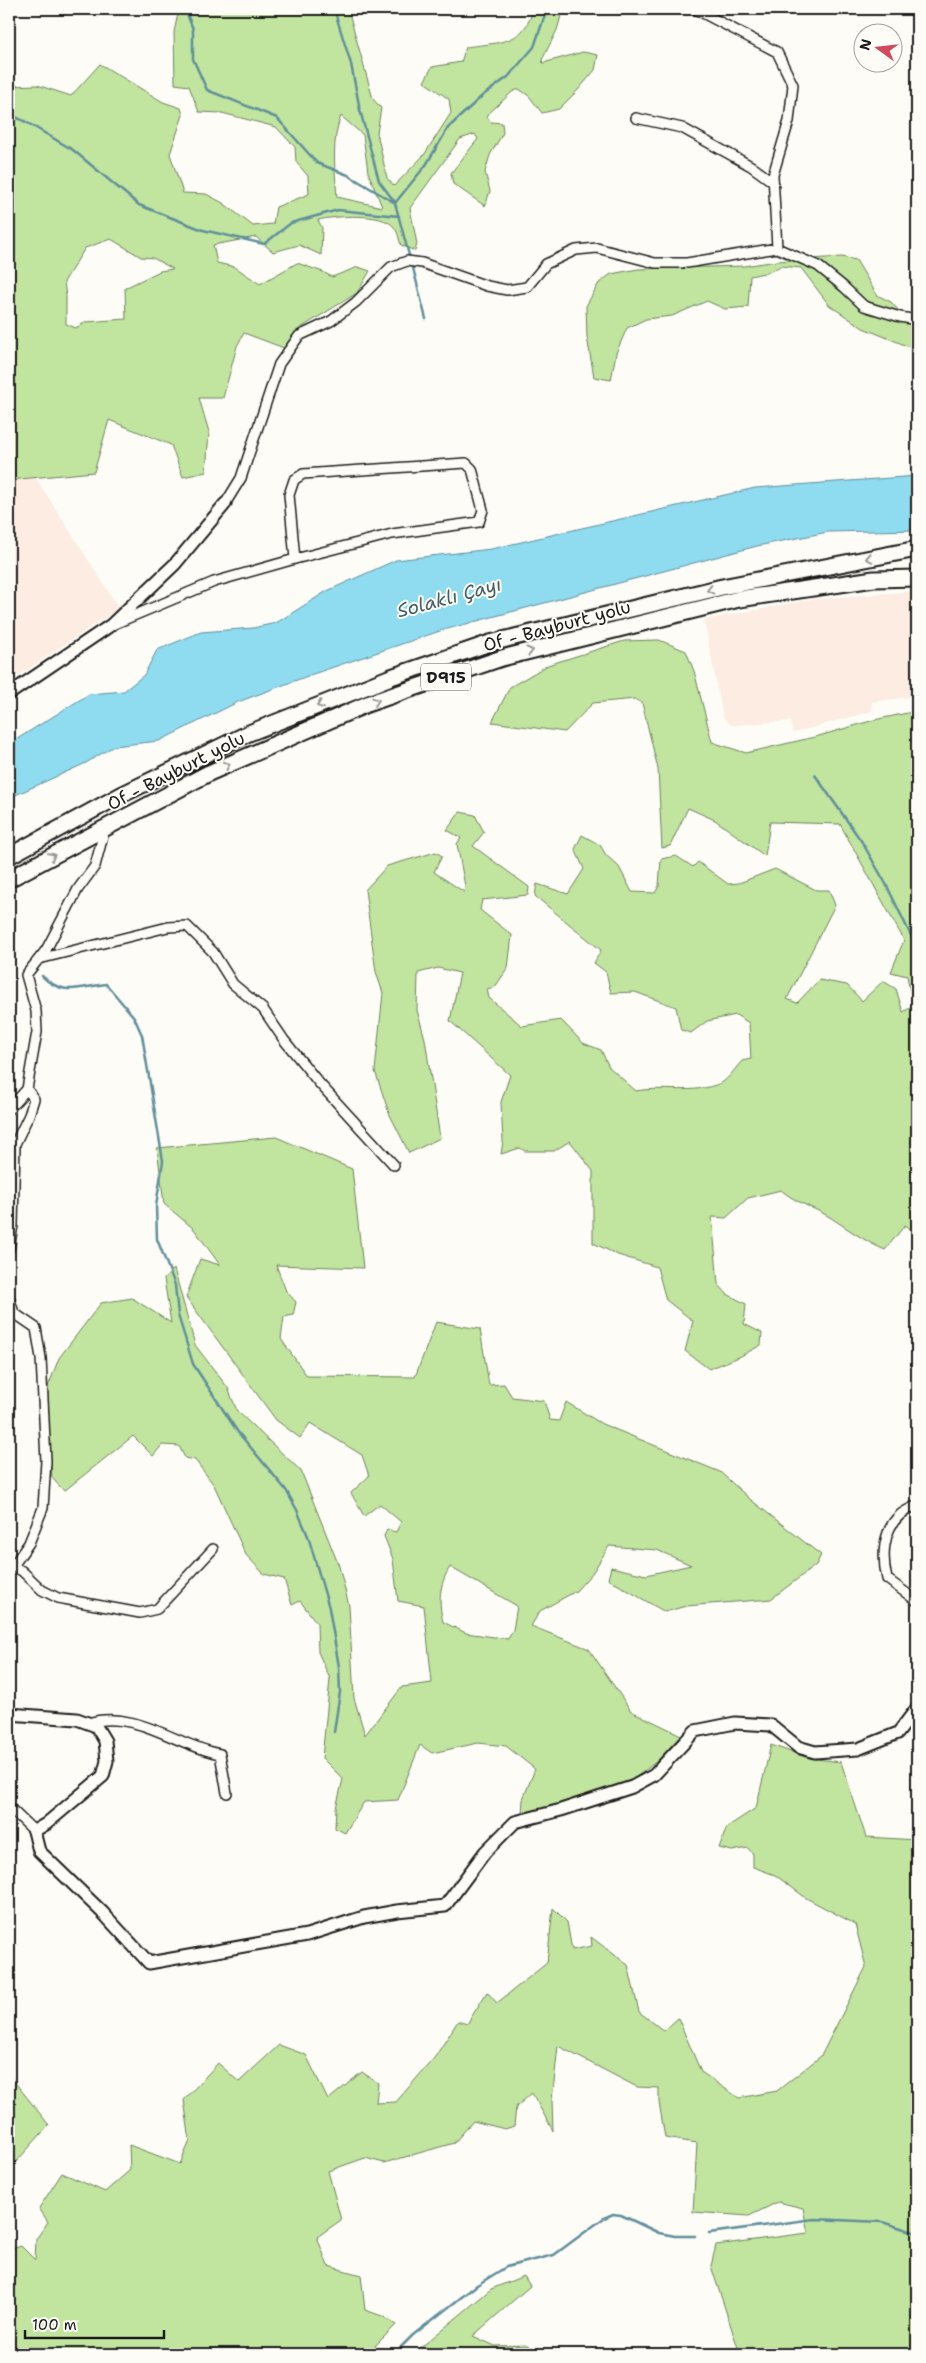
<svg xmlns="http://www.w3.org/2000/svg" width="926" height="2363" font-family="'Shantell Sans',sans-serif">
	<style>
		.built { fill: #fcece1 }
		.green { fill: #c1e59f; stroke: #6e805e; fill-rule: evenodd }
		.water { fill: #8fdbef; stroke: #618f9b }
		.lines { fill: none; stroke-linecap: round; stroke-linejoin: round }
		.stream { stroke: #618f9b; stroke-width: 2.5 }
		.street-casing { stroke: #1c1c1c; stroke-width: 12 }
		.secondary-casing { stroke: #1c1c1c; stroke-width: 15 }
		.highway-casing { stroke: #1c1c1c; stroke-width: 19 }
		.street { stroke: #fdfcf7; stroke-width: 9 }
		.secondary { stroke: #fdfcf7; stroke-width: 11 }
		.highway { stroke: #fdfcf7; stroke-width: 15 }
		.oneway { stroke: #989794 }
		.labels { text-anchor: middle; stroke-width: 4; stroke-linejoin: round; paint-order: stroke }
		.shield { fill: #fdfcf7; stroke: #605f5e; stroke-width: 1 }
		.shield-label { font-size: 16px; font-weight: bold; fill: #1c1c1c }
		.street-label { font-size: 18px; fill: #1c1c1c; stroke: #fdfcf7 }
		.water-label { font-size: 19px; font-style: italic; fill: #445f66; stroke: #fdfcf7 }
	</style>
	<rect width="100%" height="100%" fill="#fdfcf7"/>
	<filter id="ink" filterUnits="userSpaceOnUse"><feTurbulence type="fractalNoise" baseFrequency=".02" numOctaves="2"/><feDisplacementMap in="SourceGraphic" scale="10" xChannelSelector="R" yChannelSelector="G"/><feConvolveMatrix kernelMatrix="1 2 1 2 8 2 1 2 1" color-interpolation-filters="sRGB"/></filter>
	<g filter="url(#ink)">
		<path class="built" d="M 32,472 L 119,608 L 9,682 L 9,485 Z
			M 917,591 L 917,696 L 872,702 L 872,711 L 793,733 L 791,721 L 731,725 L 723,717 L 704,620 L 813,599 Z"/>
		<path class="green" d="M 179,9 L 348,9 L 373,99 L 381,108 L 377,133 L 387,178 L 394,186 L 424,155 L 451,113 L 449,99 L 424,82 L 432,67 L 461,62 L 466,47 C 483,44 510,45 523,30 C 528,25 531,15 534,9 L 563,9 L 557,30 L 542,60 L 543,63 L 583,52 L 598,55 L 595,70 L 578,90 L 559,109 L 542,113 L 529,96 L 519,89 L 512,92 L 486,116 L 491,122 L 502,123 L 503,133 L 490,155 L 485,172 L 490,191 L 485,206 L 453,184 L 451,173 L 478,139 L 475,134 L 460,139 L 410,208 L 417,244 L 415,251 L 401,245 C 399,240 398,231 394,227 C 383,212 335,216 318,220 L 322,228 L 321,255 L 299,245 L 273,252 L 256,237 L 213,245 L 217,263 L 235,267 L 260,284 L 297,263 L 323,272 L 332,277 L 358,267 L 370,271 L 357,293 L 299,329 L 284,348 L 244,333 L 237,346 L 223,398 L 199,398 L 209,432 L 206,472 L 183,477 L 171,445 L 109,420 L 94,472 L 9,480 L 9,86 L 37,85 L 71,96 L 100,64 L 163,102 L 181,108 L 183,115 L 170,154 L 183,193 L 206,194 L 223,203 L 253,226 L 273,224 L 276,207 L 309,194 L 308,176 L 296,162 L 295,147 L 276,127 L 222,113 L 199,112 L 189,86 L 175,84 L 174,32 ZM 341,116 L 363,135 L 368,172 L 382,207 L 337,197 C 335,170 331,142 341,116 ZM 111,239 L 141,257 L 153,258 L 173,269 L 160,271 L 125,288 L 126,319 L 86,322 L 76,328 L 66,324 L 66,296 L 64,282 L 85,248 Z
			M 842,257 L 856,260 L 877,295 L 891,302 L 910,323 L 917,325 L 917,350 L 863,328 L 829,305 L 801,268 L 781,266 L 769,272 L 750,276 L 748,307 L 725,309 L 707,301 L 672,316 L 646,319 L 627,328 L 616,353 L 611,380 L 594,377 L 587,337 L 586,306 L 599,283 L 611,274 L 638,269 L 744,266 L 777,261 Z
			M 659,640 L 686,651 L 694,671 L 712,742 L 746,753 L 819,736 L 874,720 L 917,711 L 917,1234 L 905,1225 L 885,1250 C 864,1241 847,1228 828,1216 C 812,1207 795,1202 781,1190 L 748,1198 L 726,1218 L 712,1217 L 718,1284 L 727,1294 L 746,1304 L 744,1324 L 762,1333 L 761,1345 L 739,1357 L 709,1369 L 685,1351 L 693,1321 L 666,1300 L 657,1267 L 618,1255 L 593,1243 L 593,1171 L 570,1141 L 554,1151 L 525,1151 L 520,1148 L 501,1154 L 503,1141 L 501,1102 L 510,1075 L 450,1021 L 460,973 L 438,968 L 418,973 L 417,1010 L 425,1039 L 440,1138 L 409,1153 L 389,1113 L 375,1071 L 383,993 L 376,972 L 365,890 L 387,866 L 436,852 L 442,856 L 434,872 L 464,892 L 465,886 L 457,844 L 461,838 L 447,830 L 460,812 L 475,815 L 484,832 L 473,846 L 529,887 L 528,895 L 482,900 L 480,910 L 512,935 L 508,968 L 495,987 L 487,989 L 489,998 L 522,1026 L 561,1020 L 583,1043 L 601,1050 L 609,1067 L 636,1091 C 664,1086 693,1095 721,1083 C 728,1080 736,1067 742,1061 L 751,1059 L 749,1023 L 736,1015 L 707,1021 L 691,1033 L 681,1030 L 676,1007 L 635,992 L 611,993 L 606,972 L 594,963 L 601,950 L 535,896 L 537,884 L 568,894 L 584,869 L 575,849 L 582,835 L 600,845 L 606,855 L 619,867 L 632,892 L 655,893 L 659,886 L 661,859 L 676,856 L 693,867 L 698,862 L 728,884 L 739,883 L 775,869 L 816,890 L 829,890 L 835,905 L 787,999 L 797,1003 L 819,980 L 847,985 L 862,1001 L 883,981 L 896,989 L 903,1012 L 913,1006 L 907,976 L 891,972 L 904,940 L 840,824 L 770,822 L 765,856 L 715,820 L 688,808 L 670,846 L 662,848 L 658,769 L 642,703 L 635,699 L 593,703 L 565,732 L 492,722 L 510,687 L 548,665 L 624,641 Z
			M 276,1137 L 352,1169 L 363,1268 L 276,1265 L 286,1291 L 296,1302 L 293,1315 L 284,1317 L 281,1339 L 307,1376 L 415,1377 L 436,1322 L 480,1329 L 489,1385 L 504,1384 L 512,1397 L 544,1401 L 550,1420 L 559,1421 L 566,1402 L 602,1424 L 720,1472 L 751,1500 L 821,1555 L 816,1565 L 771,1599 L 686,1606 L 665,1612 L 608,1579 L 611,1567 L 646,1575 L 691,1565 L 657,1550 L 609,1546 L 593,1572 L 576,1591 L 540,1611 L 531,1626 L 589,1649 L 631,1711 L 681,1735 L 657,1761 L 626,1785 L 565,1804 L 522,1813 L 523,1799 L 535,1769 L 506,1746 L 478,1743 L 432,1753 L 420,1745 L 398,1800 L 364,1802 L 345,1833 L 335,1828 L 336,1808 L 343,1779 L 322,1758 L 330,1679 L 318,1652 L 317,1623 L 300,1601 L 292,1605 L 284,1579 L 264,1574 L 246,1555 L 214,1485 L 195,1460 L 185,1458 L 179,1446 L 162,1445 L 153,1456 L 133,1436 L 64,1491 L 52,1478 L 46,1392 L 59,1358 L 101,1303 L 132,1298 L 171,1323 L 164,1279 L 174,1269 L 195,1345 L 228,1388 L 237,1411 L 301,1471 L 339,1566 L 349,1606 L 354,1698 L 365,1735 L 402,1687 L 432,1683 L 424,1606 L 398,1601 L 393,1559 L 384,1536 L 387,1530 L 396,1532 L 401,1522 L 380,1504 L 364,1516 L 351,1493 L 369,1476 L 362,1455 L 310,1423 L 300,1438 L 276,1420 L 186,1297 L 200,1259 L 220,1265 L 194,1229 L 164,1204 L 157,1148 ZM 450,1567 L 517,1606 L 513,1630 L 508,1639 L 466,1633 L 443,1622 C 438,1601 439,1585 450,1567 Z
			M 771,1745 L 808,1758 L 841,1762 L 866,1837 L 917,1840 L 917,2354 L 740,2354 L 711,2266 L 716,2245 L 808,2233 L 803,2208 L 778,2202 L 749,2216 L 693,2212 L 697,2143 L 665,2138 L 659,2102 L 659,2088 L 637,2087 L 558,2046 L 552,2100 L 553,2131 L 532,2093 L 516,2107 L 514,2126 L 505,2129 L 473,2121 L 454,2143 L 384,2163 L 365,2158 L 328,2171 L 341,2220 L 317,2237 L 328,2266 L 361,2275 L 365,2310 L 382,2316 L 396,2325 L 367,2354 L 9,2354 L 9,2250 L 21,2246 L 35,2260 L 36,2239 L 48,2222 L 39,2208 L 62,2173 L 105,2192 L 130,2170 L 129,2145 L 180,2164 L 190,2141 L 184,2100 L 218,2063 L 239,2082 L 279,2045 L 306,2055 L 328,2100 L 362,2072 L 378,2083 L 376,2103 L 396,2102 L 435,2057 L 458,2021 L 467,2024 L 487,1992 L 497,2003 L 547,1963 L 553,1908 L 567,1922 L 572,1950 L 592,1946 L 591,1937 L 628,1965 L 639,2012 L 664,2031 L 678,2018 L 701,2072 L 739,2098 L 777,2091 L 821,2056 L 866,1967 L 855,1924 L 806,1898 L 775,1875 L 753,1867 L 753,1854 L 748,1848 L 732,1851 L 719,1848 L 727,1827 L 756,1808 Z
			M 9,2075 L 49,2125 L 9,2170 Z
			M 524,2276 L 530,2286 L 473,2336 L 495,2346 L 528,2345 L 531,2354 L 418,2354 L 419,2349 L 491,2289 Z"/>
		<path class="water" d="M 917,476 L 917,530 L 828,532 L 757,546 L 440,631 L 313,674 L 238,702 L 159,741 L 114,746 L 86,763 L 9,798 L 9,744 L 89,694 L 124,691 L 144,675 L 157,650 L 201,632 L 253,628 L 276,623 L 327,591 L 396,560 L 491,549 L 755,488 Z"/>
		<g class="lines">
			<path class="stream" d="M 185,9 L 193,29 L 193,59 L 207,90 L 277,118 L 317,163 L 348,175 L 395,203
				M 334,9 L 351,64 L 360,110 L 379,181 L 394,201
				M 9,114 L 26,122 L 73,150 L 139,205 L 203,230 L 264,244 L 291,223 L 338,210 L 399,216
				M 410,259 L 395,203 L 426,165 L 448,128 L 482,96 L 508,77 L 534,47 L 547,9
				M 412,264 L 426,319
				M 815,775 L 862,842 L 886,884 L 917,948
				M 42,976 C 63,997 80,987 106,984 L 134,1017 L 142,1035 L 163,1161 L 156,1206 L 157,1239 L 175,1285 L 178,1315 L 193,1364 L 237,1431 L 286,1490 L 297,1510 L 308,1536 L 329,1608 L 339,1667 L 340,1692 L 334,1732
				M 709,2233 L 814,2219 L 882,2222 L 917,2233
				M 394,2354 L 413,2335 L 477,2285 L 506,2267 L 554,2255 L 604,2218 L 613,2214 L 621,2215 L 659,2233 L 675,2236 L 695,2236"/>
			<defs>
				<path id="street" d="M 695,9 L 777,52 L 793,85 L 789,121 L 773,175 L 777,248
					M 636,118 L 682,128 L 751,166 L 773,182
					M 225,504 L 241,478 L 279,364 L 299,336 L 331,321 L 356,302 L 391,267 L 407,261 L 422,263 L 487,286 L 507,290 L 527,287 L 546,264 L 576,250 L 597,248 L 655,263 L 687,263 L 777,248 L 818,266 L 844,287 L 864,306 L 900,317 L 917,320
					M 114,624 L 214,582 L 295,559 L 392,534 L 479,522 L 483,510 L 472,469 L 466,463 L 303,474 L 294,480 L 289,495 L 295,559
					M 39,959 L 168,927 L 187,926 L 213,952 L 233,984 L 263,1009 L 284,1040 L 319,1083 L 394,1165
					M 9,1109 L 27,1089
					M 9,1249 L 13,1225 L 15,1144 L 29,1115 L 34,1099 L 27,1089 L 37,1032 L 36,1011 L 26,975 L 46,950 L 78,889 L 95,866 L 105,828
					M 9,1297 L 14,1313 L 36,1328 L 41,1358 L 46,1461 L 43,1508 L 29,1543 L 13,1566
					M 917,1505 C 912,1508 904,1511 900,1515 C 882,1531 882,1558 887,1579 L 917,1601
					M 9,1564 L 22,1571 L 42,1590 L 58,1598 L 140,1613 L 157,1609 L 213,1549
					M 88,1723 C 135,1709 175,1745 220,1754 L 227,1793
					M 9,1807 L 34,1831"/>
				<path id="secondary" d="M 9,694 L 111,625 L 175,564 L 225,504
					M 9,1714 L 77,1719 L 96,1726 L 105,1741 L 107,1761 L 103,1776 L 46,1824 L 34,1831 L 39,1851 L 103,1913 L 149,1963 L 307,1935 L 364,1917 L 397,1911 L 445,1906 L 485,1852 L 515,1822 L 561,1810 L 632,1787 L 654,1775 L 695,1731 L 735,1723 L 771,1725 L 798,1747 L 815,1752 L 858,1749 L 898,1733 L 917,1708"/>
				<path id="highway" d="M 9,856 L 121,795 L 249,733 L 391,677 L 490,643 L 722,587 L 917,549
					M 9,879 L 209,773 L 367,704 L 502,658 L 739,599 L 874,579 L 917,578"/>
			</defs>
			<use href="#street" class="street-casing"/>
			<use href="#secondary" class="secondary-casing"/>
			<use href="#highway" class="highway-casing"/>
			<use href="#street" class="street"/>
			<use href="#secondary" class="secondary"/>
			<use href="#highway" class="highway"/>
		</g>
		<defs><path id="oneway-chevron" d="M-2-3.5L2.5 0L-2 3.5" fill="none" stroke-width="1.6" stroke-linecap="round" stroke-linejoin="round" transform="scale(1.25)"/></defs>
		<g class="oneway">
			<use href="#oneway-chevron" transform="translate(869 558) rotate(169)"/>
			<use href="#oneway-chevron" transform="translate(710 590) rotate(167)"/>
			<use href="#oneway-chevron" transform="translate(530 651) rotate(-14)"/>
			<use href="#oneway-chevron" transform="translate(376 701) rotate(-19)"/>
			<use href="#oneway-chevron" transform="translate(320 705) rotate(159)"/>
			<use href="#oneway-chevron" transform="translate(227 765) rotate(-24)"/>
			<use href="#oneway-chevron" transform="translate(52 856) rotate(-28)"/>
		</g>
	</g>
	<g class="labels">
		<rect class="shield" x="421" y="663.5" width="50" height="27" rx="4"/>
		<g class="shield-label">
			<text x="446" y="683">D915</text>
		</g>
		<g class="street-label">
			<text transform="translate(557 626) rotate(-15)" y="6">Of - Bayburt yolu</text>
			<text transform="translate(176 771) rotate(-27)" y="6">Of - Bayburt yolu</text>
		</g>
		<g class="water-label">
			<text transform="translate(449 597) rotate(-15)" y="7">Solaklı Çayı</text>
		</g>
	</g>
	<rect width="926" height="2363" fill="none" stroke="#fdfcf7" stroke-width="30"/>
	<rect x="15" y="15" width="896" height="2333" fill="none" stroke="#1c1c1c" stroke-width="2" filter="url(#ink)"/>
	<g transform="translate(878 48) rotate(285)"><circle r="24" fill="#fdfcf7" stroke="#a3a29f"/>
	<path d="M0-4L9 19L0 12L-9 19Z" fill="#d1495b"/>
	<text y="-8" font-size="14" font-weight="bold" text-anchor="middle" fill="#1c1c1c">N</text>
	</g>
	<path d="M25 2330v8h139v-8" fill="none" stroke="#1c1c1c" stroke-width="2.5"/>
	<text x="32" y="2330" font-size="15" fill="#1c1c1c" stroke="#fdfcf7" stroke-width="4" paint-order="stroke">100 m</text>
</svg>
